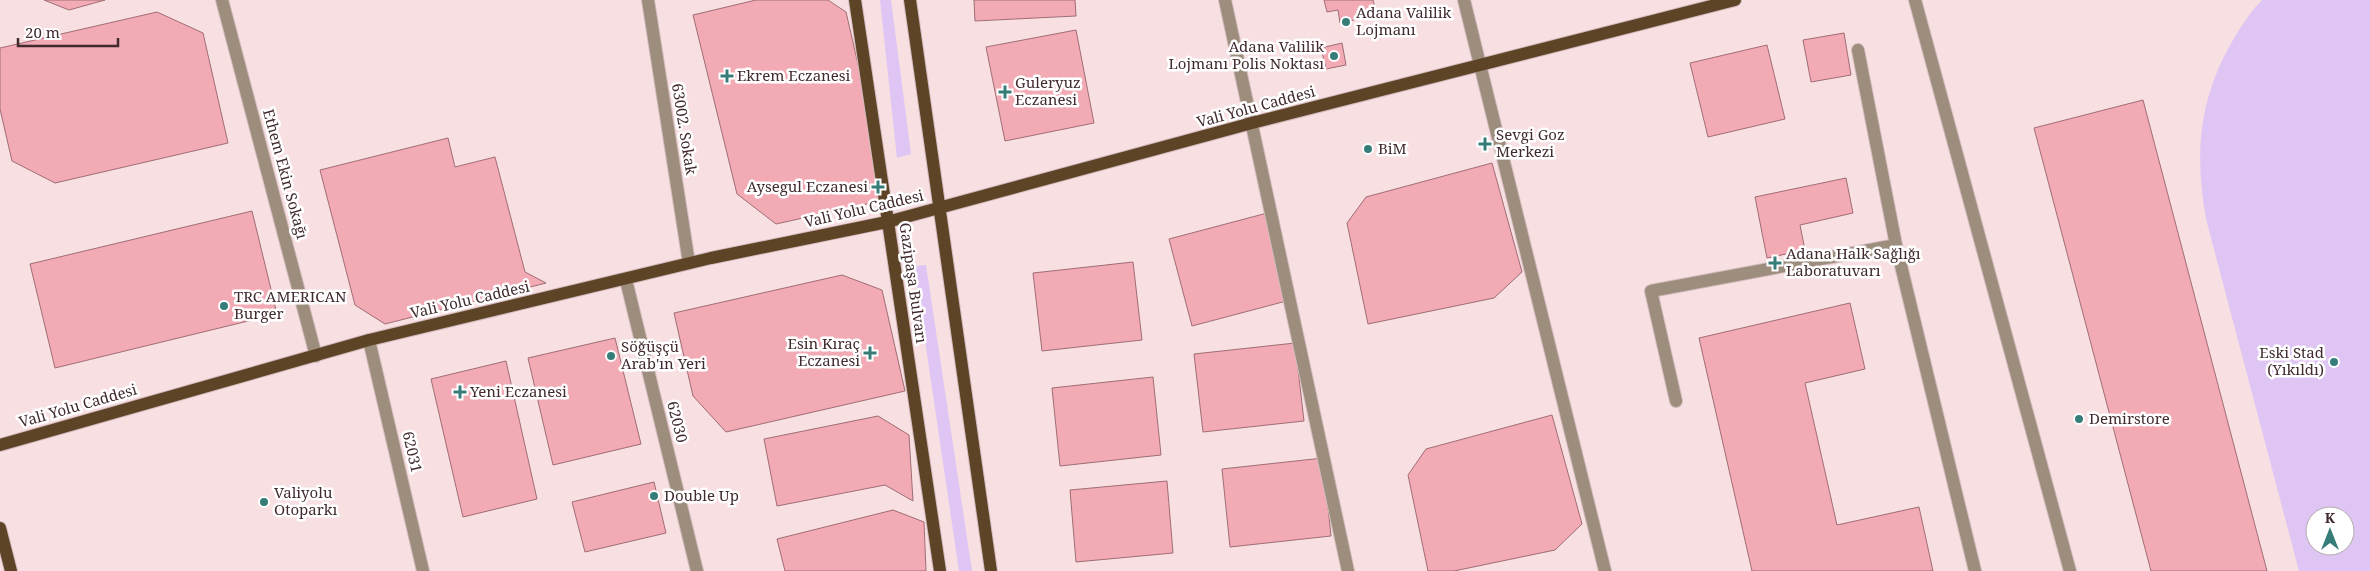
<svg xmlns="http://www.w3.org/2000/svg" width="2370" height="571" font-family="'Noto Serif',serif">
	<style>
		.green { fill: #dfc5f4; fill-rule: evenodd }
		.building { fill: #f2aab5; stroke: #a06d74 }
		.lines { fill: none; stroke-linecap: round; stroke-linejoin: round }
		.minor-casing { stroke: #d3bbbe; stroke-width: 14 }
		.major-casing { stroke: #d3bbbe; stroke-width: 14 }
		.minor { stroke: #9c8d7c; stroke-width: 12 }
		.major { stroke: #5e4427; stroke-width: 12 }
		.poi-dot { fill: #367d79; stroke: #fff; stroke-width: 2 }
		.labels { text-anchor: middle; stroke-width: 5; stroke-linejoin: round; paint-order: stroke }
		.poi-label { font-size: 15px; fill: #412b2e; stroke: #fff; text-anchor: start }
		.street-label { font-size: 15px; fill: #412b2e; stroke: #fff }
	</style>
	<rect width="100%" height="100%" fill="#f7dfe2"/>
	<path class="green" d="M 880,0 L 891,0 L 911,154 L 897,158 Z
		M 2262,0 L 2370,0 L 2370,571 L 2299,571 L 2206,219 C 2195,156 2198,104 2229,47 C 2238,31 2249,13 2262,0 ZM 2315,516 L 2345,516 L 2345,546 L 2315,546 Z
		M 926,265 L 972,571 L 959,571 L 914,266 Z"/>
	<path class="building" d="M 44,0 L 105,0 L 69,10 Z
		M 756,0 L 828,0 L 846,12 L 889,199 L 776,224 L 737,194 L 693,15 Z
		M 974,0 L 1075,0 L 1076,16 L 975,21 Z
		M 1324,0 L 1373,0 L 1377,15 L 1340,23 L 1338,10 L 1327,12 Z
		M 157,12 L 203,33 L 228,143 L 55,183 L 12,161 L 0,109 L 0,48 Z
		M 1076,30 L 1094,123 L 1005,141 L 986,47 Z
		M 1844,33 L 1851,75 L 1811,82 L 1803,40 Z
		M 1342,43 L 1346,65 L 1326,69 L 1321,48 Z
		M 1767,45 L 1785,119 L 1708,137 L 1690,63 Z
		M 2143,100 L 2267,571 L 2151,571 L 2034,128 Z
		M 448,138 L 455,167 L 495,157 L 525,272 L 546,283 L 385,324 L 355,305 L 320,170 Z
		M 1492,163 L 1522,272 L 1494,298 L 1368,324 L 1347,223 L 1366,197 Z
		M 1846,178 L 1853,213 L 1800,225 L 1805,250 L 1767,258 L 1755,197 Z
		M 252,211 L 277,314 L 55,368 L 30,264 Z
		M 1271,212 L 1294,299 L 1192,326 L 1169,239 Z
		M 1133,262 L 1142,340 L 1042,351 L 1033,273 Z
		M 842,275 L 882,290 L 905,391 L 726,432 L 693,396 L 674,313 Z
		M 1850,303 L 1865,369 L 1805,383 L 1837,525 L 1919,507 L 1933,571 L 1752,571 L 1699,338 Z
		M 615,338 L 641,444 L 553,465 L 528,358 Z
		M 1295,343 L 1304,421 L 1203,432 L 1194,354 Z
		M 506,361 L 537,499 L 463,517 L 431,379 Z
		M 1153,377 L 1161,455 L 1060,466 L 1052,388 Z
		M 1552,415 L 1582,524 L 1555,550 L 1454,571 L 1428,571 L 1408,475 L 1426,449 Z
		M 878,416 L 909,435 L 913,501 L 885,485 L 777,506 L 764,439 Z
		M 1323,458 L 1331,536 L 1230,547 L 1222,469 Z
		M 1167,481 L 1173,553 L 1076,562 L 1070,490 Z
		M 654,482 L 666,533 L 585,552 L 572,502 Z
		M 893,510 L 924,522 L 926,571 L 785,571 L 777,539 Z"/>
	<g class="lines">
		<defs>
			<path id="minor" d="M 222,0 L 316,356
				M 648,0 L 689,263
				M 1225,0 L 1348,571
				M 1464,0 L 1605,571
				M 1915,0 L 2070,571
				M 1896,245 L 1975,571
				M 626,280 L 697,571
				M 369,340 L 423,571
				M 1676,401 L 1651,291 L 1896,245 L 1858,50"/>
			<path id="major" d="M 855,0 L 940,571
				M 910,0 L 991,571
				M 0,445 L 369,340 L 711,258 L 887,222 L 1252,123 L 1735,0
				M 0,528 L 11,571"/>
		</defs>
		<use href="#minor" class="minor-casing"/>
		<use href="#major" class="major-casing"/>
		<use href="#minor" class="minor"/>
		<use href="#major" class="major"/>
	</g>
	<g class="poi-dot">
		<circle cx="1346" cy="22" r="5"/>
		<circle cx="1334" cy="56" r="5"/>
		<path d="M724.5 68.5h5v5h5v5h-5v5h-5v-5h-5v-5h5z"/>
		<path d="M1002.5 84.5h5v5h5v5h-5v5h-5v-5h-5v-5h5z"/>
		<path d="M1482.5 136.5h5v5h5v5h-5v5h-5v-5h-5v-5h5z"/>
		<circle cx="1368" cy="149" r="5"/>
		<path d="M875.5 179.5h5v5h5v5h-5v5h-5v-5h-5v-5h5z"/>
		<path d="M1772.5 255.5h5v5h5v5h-5v5h-5v-5h-5v-5h5z"/>
		<circle cx="224" cy="306" r="5"/>
		<path d="M867.5 345.5h5v5h5v5h-5v5h-5v-5h-5v-5h5z"/>
		<circle cx="611" cy="356" r="5"/>
		<circle cx="2334" cy="362" r="5"/>
		<path d="M457.5 384.5h5v5h5v5h-5v5h-5v-5h-5v-5h5z"/>
		<circle cx="2079" cy="419" r="5"/>
		<circle cx="654" cy="496" r="5"/>
		<circle cx="264" cy="502" r="5"/>
	</g>
	<g class="labels">
		<g class="poi-label">
			<text x="1356" y="18">Adana Valilik<tspan x="1356" dy="17">Lojmanı</tspan></text>
			<text x="1324" y="52" text-anchor="end">Adana Valilik<tspan x="1324" dy="17">Lojmanı Polis Noktası</tspan></text>
			<text x="737" y="81">Ekrem Eczanesi</text>
			<text x="1015" y="88">Guleryuz<tspan x="1015" dy="17">Eczanesi</tspan></text>
			<text x="1496" y="140">Sevgi Goz<tspan x="1496" dy="17">Merkezi</tspan></text>
			<text x="1378" y="154">BiM</text>
			<text x="868" y="192" text-anchor="end">Aysegul Eczanesi</text>
			<text x="1786" y="259">Adana Halk Sağlığı<tspan x="1786" dy="17">Laboratuvarı</tspan></text>
			<text x="234" y="302">TRC AMERICAN<tspan x="234" dy="17">Burger</tspan></text>
			<text x="860" y="349" text-anchor="end">Esin Kıraç<tspan x="860" dy="17">Eczanesi</tspan></text>
			<text x="621" y="352">Söğüşçü<tspan x="621" dy="17">Arab'ın Yeri</tspan></text>
			<text x="2324" y="358" text-anchor="end">Eski Stad<tspan x="2324" dy="17">(Yıkıldı)</tspan></text>
			<text x="470" y="397">Yeni Eczanesi</text>
			<text x="2089" y="424">Demirstore</text>
			<text x="274" y="498">Valiyolu<tspan x="274" dy="17">Otoparkı</tspan></text>
			<text x="664" y="501">Double Up</text>
		</g>
		<g class="street-label">
			<text transform="translate(1256 107) rotate(-15)" y="5">Vali Yolu Caddesi</text>
			<text transform="translate(684 129) rotate(81)" y="5">63002. Sokak</text>
			<text transform="translate(285 174) rotate(75)" y="5">Ethem Ekin Sokağı</text>
			<text transform="translate(864 209) rotate(-13)" y="5">Vali Yolu Caddesi</text>
			<text transform="translate(913 283) rotate(82)" y="5">Gazipaşa Bulvarı</text>
			<text transform="translate(470 300) rotate(-13)" y="5">Vali Yolu Caddesi</text>
			<text transform="translate(78 406) rotate(-16)" y="5">Vali Yolu Caddesi</text>
			<text transform="translate(677 422) rotate(76)" y="5">62030</text>
			<text transform="translate(412 452) rotate(77)" y="5">62031</text>
		</g>
	</g>
	<g transform="translate(2330 531)"><circle r="24" fill="#ffffff" stroke="#b3aaab"/>
	<path d="M0-4L9 19L0 12L-9 19Z" fill="#367d79"/>
	<text y="-8" font-size="14" font-weight="bold" text-anchor="middle" fill="#412b2e">K</text>
	</g>
	<path d="M18 38v8h100v-8" fill="none" stroke="#412b2e" stroke-width="2.5"/>
	<text x="25" y="38" font-size="15" fill="#412b2e" stroke="#ffffff" stroke-width="4" paint-order="stroke">20 m</text>
</svg>
